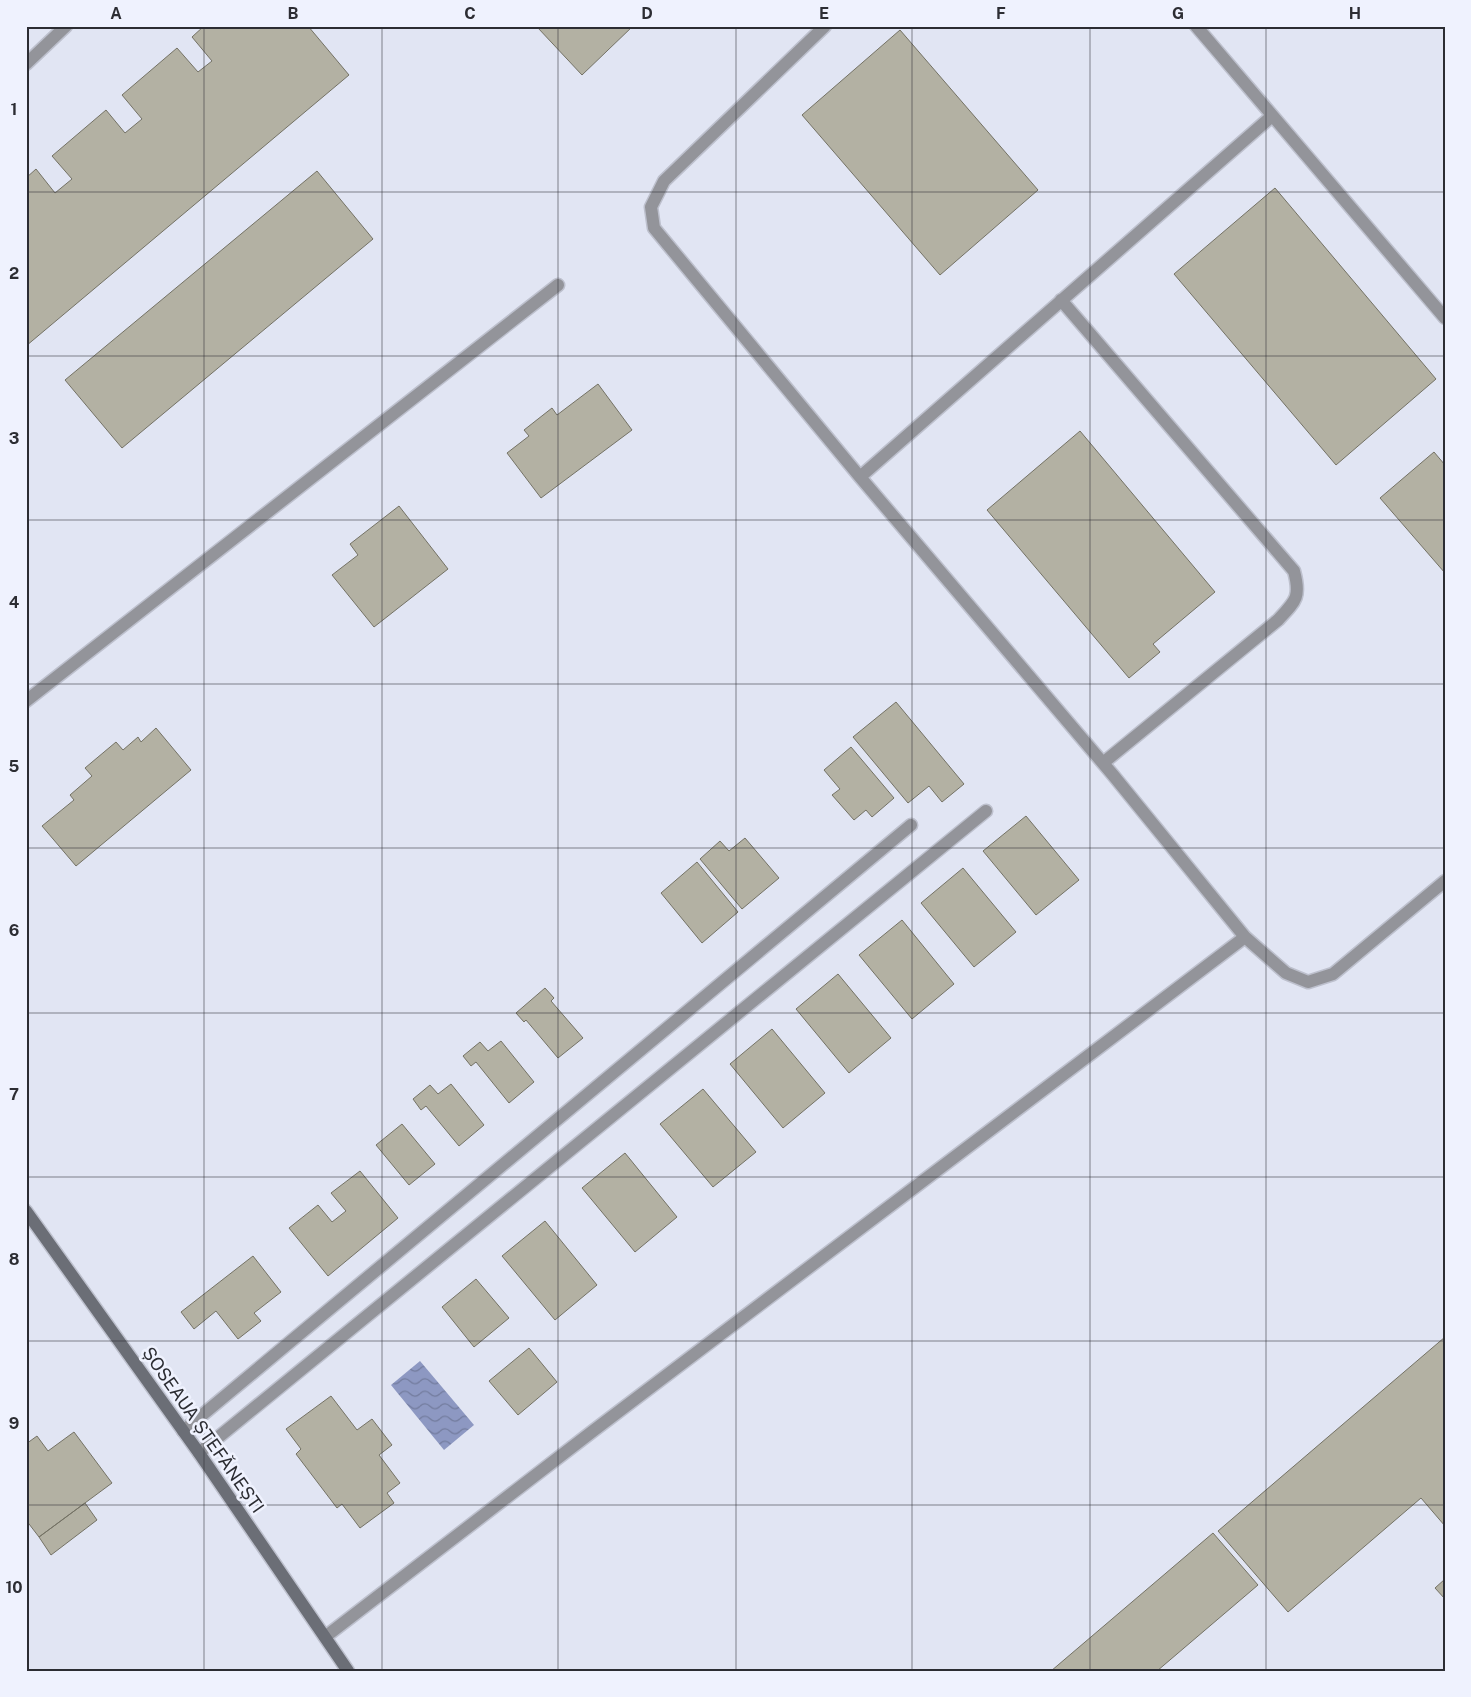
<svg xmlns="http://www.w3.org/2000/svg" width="1471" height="1697" font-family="'Public Sans',sans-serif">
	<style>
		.water { fill: url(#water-waves) }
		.building { fill: #b3b1a3; stroke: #747265 }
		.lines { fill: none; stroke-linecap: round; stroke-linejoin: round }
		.lane-casing { stroke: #bdc0cd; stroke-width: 15 }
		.street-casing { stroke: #bdc0cd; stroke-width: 15 }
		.secondary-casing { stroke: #bdc0cd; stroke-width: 15 }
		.lane { stroke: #93949a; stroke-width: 12 }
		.street { stroke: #93949a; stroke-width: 12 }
		.secondary { stroke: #6b6e76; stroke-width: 12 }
		.grid { fill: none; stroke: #2c2d33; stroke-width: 1; stroke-opacity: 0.55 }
		.labels { text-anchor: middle; stroke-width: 5; stroke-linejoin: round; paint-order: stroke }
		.street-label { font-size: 18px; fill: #2c2d33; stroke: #eff2fe }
		.neatline { fill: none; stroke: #2c2d33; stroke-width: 2 }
		.grid-label { font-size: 16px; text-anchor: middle; font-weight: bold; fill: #2c2d33 }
	</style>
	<defs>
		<pattern id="water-waves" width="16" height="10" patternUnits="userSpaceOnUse" patternTransform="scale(1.25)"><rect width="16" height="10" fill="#8d98c2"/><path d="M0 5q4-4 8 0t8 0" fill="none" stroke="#737c9e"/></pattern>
	</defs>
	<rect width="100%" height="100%" fill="#e1e5f3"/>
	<path class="water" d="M 420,1361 L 474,1425 L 444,1450 L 391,1385 Z"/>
	<path class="building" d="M 204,26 L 308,26 L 349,75 L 26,346 L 26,178 L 36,169 L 55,193 L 72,179 L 52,156 L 106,110 L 125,133 L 142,119 L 122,95 L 177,48 L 198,72 L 212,61 L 192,37 Z
		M 540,26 L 633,26 L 582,75 L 538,28 Z
		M 900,30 L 1038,190 L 940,275 L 802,115 Z
		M 317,171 L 373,239 L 122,448 L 65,380 Z
		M 1275,188 L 1436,379 L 1336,465 L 1174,274 Z
		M 598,384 L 632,430 L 541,498 L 507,453 L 529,436 L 524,430 L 552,408 L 557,415 Z
		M 1080,431 L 1215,592 L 1153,644 L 1160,652 L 1129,678 L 987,510 Z
		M 1434,452 L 1445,465 L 1445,573 L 1380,498 Z
		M 399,506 L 448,569 L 374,627 L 332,575 L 358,555 L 350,544 Z
		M 896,702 L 964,784 L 942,802 L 929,786 L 908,803 L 853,737 Z
		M 156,728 L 191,770 L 76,866 L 42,826 L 74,800 L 70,795 L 92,776 L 85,768 L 116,742 L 123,750 L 138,737 L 141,742 Z
		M 851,747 L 894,798 L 872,817 L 866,810 L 854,820 L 832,795 L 840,789 L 824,770 Z
		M 1026,816 L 1079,880 L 1036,915 L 983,851 Z
		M 745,838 L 779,878 L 742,909 L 700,859 L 720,841 L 729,851 Z
		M 697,862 L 738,912 L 702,943 L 661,893 Z
		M 963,868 L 1016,932 L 974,967 L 921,903 Z
		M 902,920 L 954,984 L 912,1019 L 859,955 Z
		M 838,974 L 891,1038 L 849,1073 L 796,1009 Z
		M 545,988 L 554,998 L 551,1001 L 583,1038 L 558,1058 L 526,1020 L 524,1022 L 516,1013 Z
		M 772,1029 L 825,1093 L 783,1128 L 730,1064 Z
		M 501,1041 L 534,1082 L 509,1103 L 476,1062 L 471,1066 L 463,1056 L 480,1042 L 488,1051 Z
		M 451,1084 L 484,1125 L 459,1146 L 426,1106 L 421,1110 L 413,1099 L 430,1085 L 438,1094 Z
		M 703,1089 L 756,1152 L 713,1187 L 660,1124 Z
		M 402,1124 L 435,1164 L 409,1185 L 376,1145 Z
		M 625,1153 L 677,1217 L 635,1252 L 582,1188 Z
		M 360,1171 L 398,1218 L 328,1276 L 289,1228 L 318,1205 L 332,1222 L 346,1211 L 331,1193 Z
		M 545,1221 L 597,1285 L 555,1320 L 502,1256 Z
		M 253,1256 L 281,1292 L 254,1313 L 261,1321 L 238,1339 L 216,1311 L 194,1329 L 181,1312 Z
		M 476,1279 L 509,1318 L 474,1347 L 442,1307 Z
		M 1445,1337 L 1445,1526 L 1421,1498 L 1288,1612 L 1218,1531 Z
		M 529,1348 L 557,1382 L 518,1415 L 489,1381 Z
		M 331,1396 L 357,1430 L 372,1419 L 392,1445 L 379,1455 L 400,1483 L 387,1493 L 394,1503 L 360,1528 L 342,1504 L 337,1508 L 296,1454 L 301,1449 L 286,1429 Z
		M 74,1432 L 112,1483 L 39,1537 L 26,1520 L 26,1444 L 37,1436 L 48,1451 Z
		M 85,1503 L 97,1520 L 51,1555 L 39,1537 Z
		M 1213,1533 L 1258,1585 L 1157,1671 L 1051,1671 Z
		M 1445,1579 L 1445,1599 L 1435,1588 Z"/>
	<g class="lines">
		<defs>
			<path id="lane" d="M 825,26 L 664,181 L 651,207 L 654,228 L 860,477 L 1113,775 L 1245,937 L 1286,973 L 1308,982 L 1333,974 L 1445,881
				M 1196,26 L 1445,318
				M 1061,300 L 1294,571 C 1301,597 1296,601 1278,620 L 1103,763
				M 860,477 L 1272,116
				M 325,1637 L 593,1431 L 1245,937"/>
			<path id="street" d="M 26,64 L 66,26
				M 26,701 L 558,285
				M 183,1431 L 911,825
				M 199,1453 L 986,811"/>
			<path id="secondary" d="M 26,1211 L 199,1453 L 348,1671"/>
		</defs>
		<use href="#lane" class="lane-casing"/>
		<use href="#street" class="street-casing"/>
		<use href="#secondary" class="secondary-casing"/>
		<use href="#lane" class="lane"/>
		<use href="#street" class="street"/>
		<use href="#secondary" class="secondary"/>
	</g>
	<path class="grid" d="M 204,26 L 204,1671M 382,26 L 382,1671M 558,26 L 558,1671M 736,26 L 736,1671M 912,26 L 912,1671M 1090,26 L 1090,1671M 1266,26 L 1266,1671M 26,192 L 1445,192M 26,356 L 1445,356M 26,520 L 1445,520M 26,684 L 1445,684M 26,848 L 1445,848M 26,1013 L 1445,1013M 26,1177 L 1445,1177M 26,1341 L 1445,1341M 26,1505 L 1445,1505"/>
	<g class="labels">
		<g class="street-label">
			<text transform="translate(203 1430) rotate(55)" y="6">ȘOSEAUA ȘTEFĂNEȘTI</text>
		</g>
	</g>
	<rect width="1471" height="1697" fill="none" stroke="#eff2fe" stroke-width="55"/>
	<rect x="28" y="28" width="1416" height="1642" class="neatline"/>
	<g class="grid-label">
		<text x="116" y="19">A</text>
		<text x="293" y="19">B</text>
		<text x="470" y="19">C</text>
		<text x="647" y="19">D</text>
		<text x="824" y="19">E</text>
		<text x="1001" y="19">F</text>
		<text x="1178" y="19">G</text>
		<text x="1355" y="19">H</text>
		<text x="14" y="115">1</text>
		<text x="14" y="279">2</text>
		<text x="14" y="444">3</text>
		<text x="14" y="608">4</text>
		<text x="14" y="772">5</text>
		<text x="14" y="936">6</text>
		<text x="14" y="1100">7</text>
		<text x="14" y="1265">8</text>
		<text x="14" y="1429">9</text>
		<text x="14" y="1593">10</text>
	</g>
</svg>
